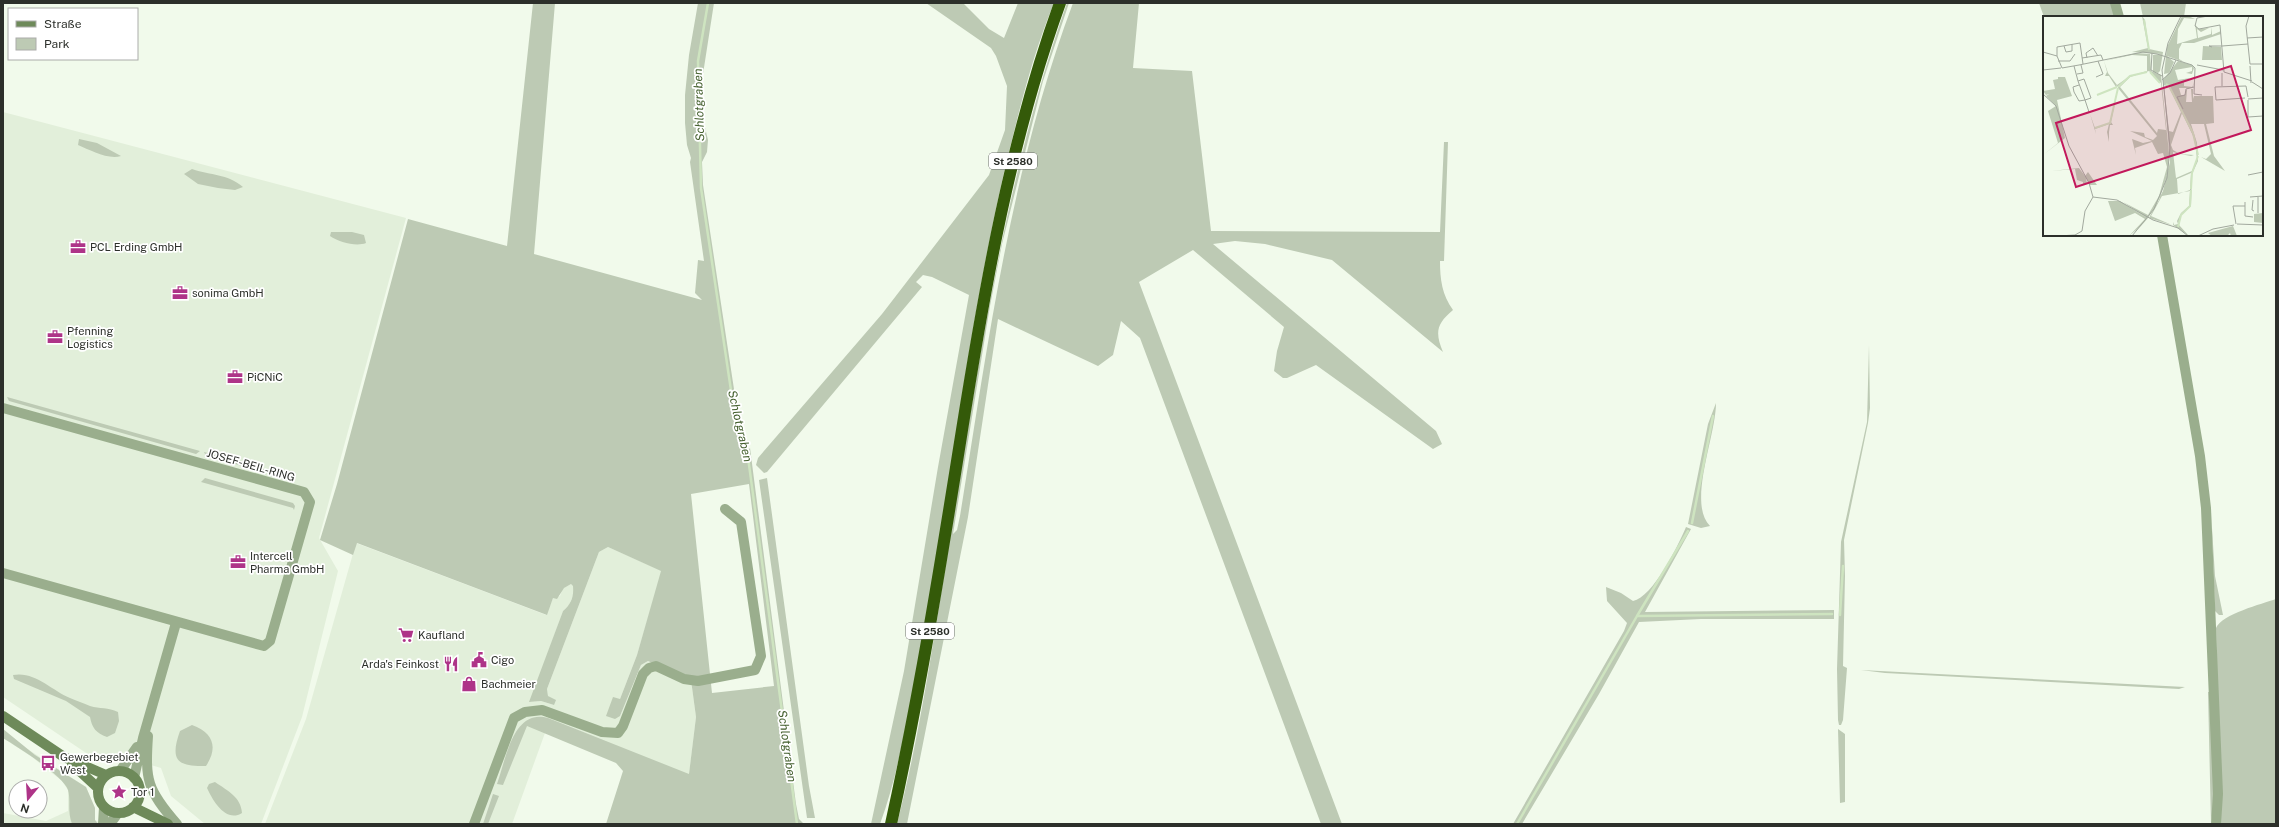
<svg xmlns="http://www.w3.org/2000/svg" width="2279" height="827" font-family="'Public Sans',sans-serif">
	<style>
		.built { fill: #e2efda }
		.green { fill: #bdcab4; fill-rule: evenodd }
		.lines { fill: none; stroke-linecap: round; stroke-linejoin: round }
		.stream { stroke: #cee4c0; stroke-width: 2.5 }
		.street { stroke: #9aae8d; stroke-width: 10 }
		.secondary { stroke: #6e8a5a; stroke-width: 10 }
		.highway { stroke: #345a09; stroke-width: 12 }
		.labels { text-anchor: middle; stroke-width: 3.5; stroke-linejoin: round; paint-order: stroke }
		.shield { fill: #fff; stroke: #6b6d6a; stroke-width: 1 }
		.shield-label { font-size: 10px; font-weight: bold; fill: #2c2f2a }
		.poi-label { font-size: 11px; fill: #2c2f2a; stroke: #fff; text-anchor: start }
		.street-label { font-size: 11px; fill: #2c2f2a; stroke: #fff }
		.water-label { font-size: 12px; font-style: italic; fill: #435f2d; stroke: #fff }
		.inset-river { fill: none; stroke: #cee4c0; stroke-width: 2 }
		.inset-road { fill: none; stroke: #a2a99e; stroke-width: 1 }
		.view { fill: #c2185b; fill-opacity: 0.15; stroke: #c2185b; stroke-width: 2 }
		.inset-edge { fill: none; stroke: #2c2f2a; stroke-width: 2 }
	</style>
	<rect width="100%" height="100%" fill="#f1faeb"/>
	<path class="built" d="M 3,112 L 406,218 L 319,538 L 338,571 L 302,717 L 261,824 L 205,824 L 171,796 L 161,768 L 117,755 L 98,761 L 3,697 Z
		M 356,543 L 546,615 L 553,598 L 560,596 L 563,588 L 571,584 L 574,586 L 574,594 L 569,605 L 563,611 L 530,702 L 541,701 L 554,705 L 548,696 L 547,689 L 599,552 L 608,547 L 662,571 L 637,655 L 620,699 L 620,716 L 641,665 L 648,661 L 691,680 L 696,717 L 689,775 L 647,758 L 542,729 L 545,733 L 512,824 L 265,824 L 306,719 Z
		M 3,729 L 26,748 L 86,787 L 95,808 L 95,820 L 102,824 L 3,824 L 3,813 L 46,821 L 68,811 L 68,790 L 62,781 L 32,757 L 3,738 Z"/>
	<path class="green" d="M 533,3 L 555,3 L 534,254 L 702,300 L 695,293 L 698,260 L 704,261 L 690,162 L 691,158 L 687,145 L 685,123 L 685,95 L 689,55 L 698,3 L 714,3 L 703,74 L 702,115 L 708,140 L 707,152 L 702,162 L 703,185 L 744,455 L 750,448 L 796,804 L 799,819 L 804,824 L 606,824 L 623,771 L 616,763 L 527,726 L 503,785 L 497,784 C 506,759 513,708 548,718 L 689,774 L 696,717 L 691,680 L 648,661 L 641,665 L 620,716 L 615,719 L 606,716 L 613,697 L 620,699 L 637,655 L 661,571 L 608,547 L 599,552 L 547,689 L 548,696 L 556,700 L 554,705 L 541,701 L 529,702 L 563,611 C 571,604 574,597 573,586 L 571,584 L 564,588 L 557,599 L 553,598 L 547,615 L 357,543 L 353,555 L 320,540 L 337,484 L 408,219 L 507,246 ZM 749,484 L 774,686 L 712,693 L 691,494 Z
		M 926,3 L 963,3 L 989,29 L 1004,38 L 1018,3 L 1054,3 C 1031,58 1017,119 1003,177 C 966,338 949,502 918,664 C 907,718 899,772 880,824 L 871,824 L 904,671 L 938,467 L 969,295 L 932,277 L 923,275 L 916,282 L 922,287 L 767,472 L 764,473 L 756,465 L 758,458 L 882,314 L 989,175 L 1005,130 L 1007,86 L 996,56 L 991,48 Z
		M 1067,3 L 1069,3 L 1043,81 L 1002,244 L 990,306 L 953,534 L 957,530 L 960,516 C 988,343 1011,168 1073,3 L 1139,3 L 1133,68 L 1192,71 L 1211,231 L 1440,232 L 1444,142 L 1448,142 L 1444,261 L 1440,261 C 1440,279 1442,295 1453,310 C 1436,324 1435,333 1443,352 L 1332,260 L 1265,244 L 1235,241 L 1213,244 L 1436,431 L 1442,444 L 1433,449 L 1316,365 L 1287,378 L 1283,378 L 1274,371 L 1277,351 L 1284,327 L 1193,250 L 1139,282 L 1342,824 L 1321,824 L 1140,338 L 1121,321 L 1113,355 L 1098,366 L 998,319 L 968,517 L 907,824 L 897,824 C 919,738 932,650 946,563 C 977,374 1003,184 1067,3 Z
		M 2039,3 L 2111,3 L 2115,17 L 2044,17 Z
		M 2140,3 L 2186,3 L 2184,17 L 2143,17 Z
		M 79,139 L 97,143 L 121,156 C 108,160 90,150 78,145 Z
		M 192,169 C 212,176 226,173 243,187 L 235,190 L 218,188 L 198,184 L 184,174 Z
		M 331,232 L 352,232 L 364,235 L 366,243 C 356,247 339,242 330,236 Z
		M 1869,345 L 1870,408 L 1868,423 L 1844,540 L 1845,576 L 1843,666 L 1847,668 L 1843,720 L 1841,725 L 1839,725 L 1838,720 L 1837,669 L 1841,542 L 1867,422 Z
		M 7,397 L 200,451 L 196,454 L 9,401 Z
		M 1716,403 C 1716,436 1687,503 1710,526 L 1701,528 L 1688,524 L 1708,424 Z
		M 204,452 L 285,475 L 284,477 L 293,480 L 206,456 Z
		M 205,478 L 293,503 L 295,506 L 294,510 L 293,508 L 201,482 Z
		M 767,478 L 809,786 L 815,818 L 807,818 L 759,480 Z
		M 2211,512 L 2215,576 L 2223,615 L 2219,615 L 2215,611 Z
		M 1686,527 L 1691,529 L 1645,612 L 1834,610 L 1834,619 L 1701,619 L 1639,622 L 1599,694 L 1522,824 L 1513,824 L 1624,631 L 1627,623 L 1607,601 L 1606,587 L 1621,593 L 1633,601 C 1653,597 1678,546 1686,527 Z
		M 2276,599 L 2276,824 L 2220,824 L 2216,628 C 2222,614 2262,604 2276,599 Z
		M 1861,670 L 2185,687 L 2179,689 L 1885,673 Z
		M 13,675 C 35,671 51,690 70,698 C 76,701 84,703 90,706 C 100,709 108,707 118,712 L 119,721 L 115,733 L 107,737 C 96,733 92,728 90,717 L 66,701 L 14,679 Z
		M 2208,692 L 2210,692 L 2214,799 L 2211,824 Z
		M 192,725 C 214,733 218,748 206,766 C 176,767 170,759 180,731 Z
		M 3,729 L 35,755 L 86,787 L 95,808 L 95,820 L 98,824 L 72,824 C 67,811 71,800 68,790 C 64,776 16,746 3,738 Z
		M 1838,729 L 1845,734 L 1845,802 L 1840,803 Z
		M 215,782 C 228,791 241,797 242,813 C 226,823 213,801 207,788 L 209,784 Z
		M 493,794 L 499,796 L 488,824 L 483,824 Z"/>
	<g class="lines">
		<path class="stream" d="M 708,3 L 698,61 L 701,188 L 733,404 L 748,457 L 797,824
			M 1692,523 L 1713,416
			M 1840,615 L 1843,566
			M 1637,616 L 1688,531
			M 1517,824 L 1637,616 L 1832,614"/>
		<path class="street" d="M 2115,3 L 2119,17
			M 2162,235 L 2200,456 L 2206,508 L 2218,794 L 2216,824
			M 3,408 L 304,492 L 310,502 L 270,641 L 264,646 L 3,573
			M 148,736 C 145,780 147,790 177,824
			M 120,771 L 137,747
			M 134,778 L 143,738 L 176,623
			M 103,824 L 104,807
			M 110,824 L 118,813
			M 474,824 L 514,718 L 525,712 L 542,710 L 602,732 L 618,733 L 623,726 L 643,674 L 649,668 L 656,666 L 684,679 L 698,681 L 755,670 L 761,656 L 741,522 L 725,509"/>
		<path class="secondary" d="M 3,716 L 64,757 L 106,775
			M 72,764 L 98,788
			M98 792a21 21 0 1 1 42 0a21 21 0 1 1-42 0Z
			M 133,807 L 168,824"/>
		<path class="highway" d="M 891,824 C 920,693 941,562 962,430 C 985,286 1010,141 1060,3"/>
	</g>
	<defs>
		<symbol id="office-bare" viewBox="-9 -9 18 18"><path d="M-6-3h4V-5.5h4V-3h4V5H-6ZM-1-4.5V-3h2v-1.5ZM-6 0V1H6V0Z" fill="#ae3488" stroke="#fff" stroke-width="2.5" paint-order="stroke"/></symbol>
		<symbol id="supermarket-bare" viewBox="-9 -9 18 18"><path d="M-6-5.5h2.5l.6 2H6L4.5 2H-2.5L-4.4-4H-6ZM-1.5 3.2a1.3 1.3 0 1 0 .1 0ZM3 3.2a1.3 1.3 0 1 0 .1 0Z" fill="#ae3488" stroke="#fff" stroke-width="2.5" paint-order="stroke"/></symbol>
		<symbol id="civic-bare" viewBox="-9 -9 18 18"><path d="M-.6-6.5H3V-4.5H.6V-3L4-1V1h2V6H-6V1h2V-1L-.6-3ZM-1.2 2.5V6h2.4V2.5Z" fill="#ae3488" stroke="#fff" stroke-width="2.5" paint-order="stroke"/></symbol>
		<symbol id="restaurant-bare" viewBox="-9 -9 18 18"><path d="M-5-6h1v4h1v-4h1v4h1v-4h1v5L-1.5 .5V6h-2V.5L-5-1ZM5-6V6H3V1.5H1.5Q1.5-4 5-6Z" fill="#ae3488" stroke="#fff" stroke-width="2.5" paint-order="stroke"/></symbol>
		<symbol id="shop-bare" viewBox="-9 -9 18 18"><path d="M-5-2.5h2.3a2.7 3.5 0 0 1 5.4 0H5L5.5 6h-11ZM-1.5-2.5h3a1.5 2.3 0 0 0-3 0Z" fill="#ae3488" stroke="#fff" stroke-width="2.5" paint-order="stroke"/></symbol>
		<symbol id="bus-bare" viewBox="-9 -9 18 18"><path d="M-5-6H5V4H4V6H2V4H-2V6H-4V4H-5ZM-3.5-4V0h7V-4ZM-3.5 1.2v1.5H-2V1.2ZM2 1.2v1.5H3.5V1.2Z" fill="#ae3488" stroke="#fff" stroke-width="2.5" paint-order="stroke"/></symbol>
		<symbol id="sight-bare" viewBox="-9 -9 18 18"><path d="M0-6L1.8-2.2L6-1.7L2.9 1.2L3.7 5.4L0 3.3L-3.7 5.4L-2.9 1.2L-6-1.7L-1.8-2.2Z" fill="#ae3488" stroke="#fff" stroke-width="2.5" paint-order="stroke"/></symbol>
	</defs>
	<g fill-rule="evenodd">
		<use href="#office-bare" x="67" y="236" width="22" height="22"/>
		<use href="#office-bare" x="169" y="282" width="22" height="22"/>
		<use href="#office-bare" x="44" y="326" width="22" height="22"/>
		<use href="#office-bare" x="224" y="366" width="22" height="22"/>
		<use href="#office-bare" x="227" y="551" width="22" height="22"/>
		<use href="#supermarket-bare" x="395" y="624" width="22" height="22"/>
		<use href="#civic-bare" x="468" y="649" width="22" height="22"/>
		<use href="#restaurant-bare" x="440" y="653" width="22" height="22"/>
		<use href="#shop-bare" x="458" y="673" width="22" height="22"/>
		<use href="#bus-bare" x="37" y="752" width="22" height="22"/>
		<use href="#sight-bare" x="108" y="781" width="22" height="22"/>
	</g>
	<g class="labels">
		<g class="shield">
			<rect x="989" y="153" width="48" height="16" rx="3"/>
			<rect x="906" y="623" width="48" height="16" rx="3"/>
		</g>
		<g class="shield-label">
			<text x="1013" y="165">St 2580</text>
			<text x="930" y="635">St 2580</text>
		</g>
		<g class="poi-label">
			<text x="90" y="251">PCL Erding GmbH</text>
			<text x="192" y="297">sonima GmbH</text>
			<text x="67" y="335">Pfenning<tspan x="67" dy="13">Logistics</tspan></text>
			<text x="247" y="381">PiCNiC</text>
			<text x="250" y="560">Intercell<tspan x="250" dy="13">Pharma GmbH</tspan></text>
			<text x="418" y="639">Kaufland</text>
			<text x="491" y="664">Cigo</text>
			<text x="439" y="668" text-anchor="end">Arda's Feinkost</text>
			<text x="481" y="688">Bachmeier</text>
			<text x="60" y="761">Gewerbegebiet<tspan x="60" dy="13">West</tspan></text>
			<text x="131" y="796">Tor 1</text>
		</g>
		<g class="street-label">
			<text transform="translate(251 465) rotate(16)" y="4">JOSEF-BEIL-RING</text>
		</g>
		<g class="water-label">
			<text transform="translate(699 105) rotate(-92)" y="4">Schlotgraben</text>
			<text transform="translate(740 426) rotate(77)" y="4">Schlotgraben</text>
			<text transform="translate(787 746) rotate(82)" y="4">Schlotgraben</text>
		</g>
	</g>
	<g transform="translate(2043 16)">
		<rect width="220" height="220" fill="#f1faeb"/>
		<path d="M 99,0 L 102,4 L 106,33 L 120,36 L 117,55 L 115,57 L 110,56 L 110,39 L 119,38 L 89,36 L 105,32 ZM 139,0 L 145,0 L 152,3 L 141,2 L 135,13 L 134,28 L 154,22 L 152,8 L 155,13 L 166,12 L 158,16 L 154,13 L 155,22 L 168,18 L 169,11 L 169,19 L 178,15 L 178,18 L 151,27 L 139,27 L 136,33 L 136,43 L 141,46 L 124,40 L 131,46 L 126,57 L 121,58 L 124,31 ZM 160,30 L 178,31 L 179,44 L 159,44 ZM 93,37 L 107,38 L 108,55 L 118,59 L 126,137 L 125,156 L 119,175 L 116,184 L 105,202 L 98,210 L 86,220 L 102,203 L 92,197 L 72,205 L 65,185 L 77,185 L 104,202 L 80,186 L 105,199 L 116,180 L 124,151 L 120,137 L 115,138 L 109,126 L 92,132 L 93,139 L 89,123 L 100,127 L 109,125 L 87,115 L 101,117 L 102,121 L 110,124 L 114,120 L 75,72 L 68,106 L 70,109 L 67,109 L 66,116 L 66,126 L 64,116 L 66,108 L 52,113 L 53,118 L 54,128 L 56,134 L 54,128 L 53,118 L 47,98 L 52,112 L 67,107 L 75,71 L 73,69 L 74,71 L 53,80 L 73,71 L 66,60 L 62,60 L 64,56 L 61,45 ZM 89,39 L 104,40 L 104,55 L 87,60 L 74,69 L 65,57 L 61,45 ZM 106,55 L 118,67 L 123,114 L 115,113 L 114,117 L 77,71 L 87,61 ZM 135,45 L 149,49 L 151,52 L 149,58 L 143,57 L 149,55 L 149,51 L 132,54 L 135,64 L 147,62 L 141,65 L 141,70 L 150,71 L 151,66 L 149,72 L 136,72 L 138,79 L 142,79 L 143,74 L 144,74 L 143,86 L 149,86 L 148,73 L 150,73 L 150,83 L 151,80 L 170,80 L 171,107 L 163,108 L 171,140 L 182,155 L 158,141 L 163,143 L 168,138 L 161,108 L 148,108 L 154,127 L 155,145 L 149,158 L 148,190 L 138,198 L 136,209 L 146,220 L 130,209 L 130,206 L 131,209 L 135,208 L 134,205 L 138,197 L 146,190 L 147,175 L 119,180 L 108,200 L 129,209 L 106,202 L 120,175 L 127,146 L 120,64 ZM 121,69 L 126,71 L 138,96 L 130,116 L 126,115 ZM 139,97 L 152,124 L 154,144 L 149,155 L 133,162 L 130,136 L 137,138 L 148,140 L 151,139 L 137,138 L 130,134 L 128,129 ZM 148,157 L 147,174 L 135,178 L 134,163 ZM 15,61 L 22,61 L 29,80 L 14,84 L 22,122 L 0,139 L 15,127 L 5,95 L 13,90 L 3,80 L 6,78 L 3,79 L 0,75 L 12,73 L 10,64 L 15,63 ZM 36,152 L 42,160 L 45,156 L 54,169 L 47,169 L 43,162 L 44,168 L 40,169 L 40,166 L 34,164 L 32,153 L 8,155 ZM 220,197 L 220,207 L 211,206 L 211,198 ZM 190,210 L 194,220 L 188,220 L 187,217 L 184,220 L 169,220 L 165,217 Z" fill="#bdcab4" fill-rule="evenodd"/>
		<path class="inset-river" d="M 101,4 L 106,34M 107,56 L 117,67M 123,68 L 126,70 L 150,117 L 155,139M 75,71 L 87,60 L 104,56M 54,79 L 74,71M 52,112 L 67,107 L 75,72M 148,173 L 149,157 L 155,140M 135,211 L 138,199 L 147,190 L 148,174"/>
		<path class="inset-road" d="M 165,0 L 154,2 L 152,10 L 156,13 L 177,9 L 181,56 L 209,65M 206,0 L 203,10 L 207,48M 204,22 L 220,21M 21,30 L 23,36 L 29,35 L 29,28M 179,30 L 205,28M 169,31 L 166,30 L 179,30M 0,36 L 14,40M 109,37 L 108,54 L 119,60M 39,42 L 58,39 L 60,44M 44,42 L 43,37 L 50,32 L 55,40M 15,45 L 27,45 L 32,38M 40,48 L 37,27 L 14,31 L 14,40 L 19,52 L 36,49 L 100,36 L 114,38 L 149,49 L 152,52 L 151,78 L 159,79M 207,48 L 220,48M 154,49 L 180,54M 31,50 L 35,65 L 41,63 L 48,82 L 42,84 L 35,65M 207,50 L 208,67M 0,54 L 18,52M 179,57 L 179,70M 34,58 L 40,57 L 38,49M 53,61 L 60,58 L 55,45M 119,64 L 127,57 L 133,44M 209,66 L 220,73M 36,69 L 30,71 L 31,76 L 36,85 L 42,84M 0,78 L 13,90 L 26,130 L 46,167 L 50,181M 202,82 L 173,84 L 172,71 L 203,70 L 205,81M 205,83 L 220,82M 42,84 L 46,96M 205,84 L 205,101 L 220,100M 140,93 L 134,81 L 142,79 L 143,73 L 151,71M 205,159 L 220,156M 207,181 L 220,180M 215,181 L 215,197M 210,184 L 209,194 L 211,195M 202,186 L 202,200 L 210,201M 193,208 L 190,190 L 202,190M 194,208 L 220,209M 15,220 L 32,219 L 39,215 L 42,195 L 50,181 L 74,184 L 110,204 L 135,212 L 145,220M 89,220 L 111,193 L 124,162 L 127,132 L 119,54 L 125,27 L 138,0M 155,220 L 170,213 L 191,209"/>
		<path class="view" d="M 188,50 L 208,114 L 33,171 L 13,107 Z"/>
		<rect width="220" height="220" class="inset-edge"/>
	</g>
	<rect width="2279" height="827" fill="none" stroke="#2c2f2a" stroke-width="8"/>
	<rect x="8" y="8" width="130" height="52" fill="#ffffff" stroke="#abacaa"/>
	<rect x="16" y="21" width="20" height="6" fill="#6e8a5a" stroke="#abacaa"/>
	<text x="44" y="28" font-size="12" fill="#2c2f2a">Straße</text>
	<rect x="16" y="38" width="20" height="12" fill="#bdcab4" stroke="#abacaa"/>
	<text x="44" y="48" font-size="12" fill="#2c2f2a">Park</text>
	<g transform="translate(28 799) rotate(198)"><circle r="19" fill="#ffffff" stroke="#abacaa"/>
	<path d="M0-3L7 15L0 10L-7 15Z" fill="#ae3488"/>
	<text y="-6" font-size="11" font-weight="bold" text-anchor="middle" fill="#2c2f2a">N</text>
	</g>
</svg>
